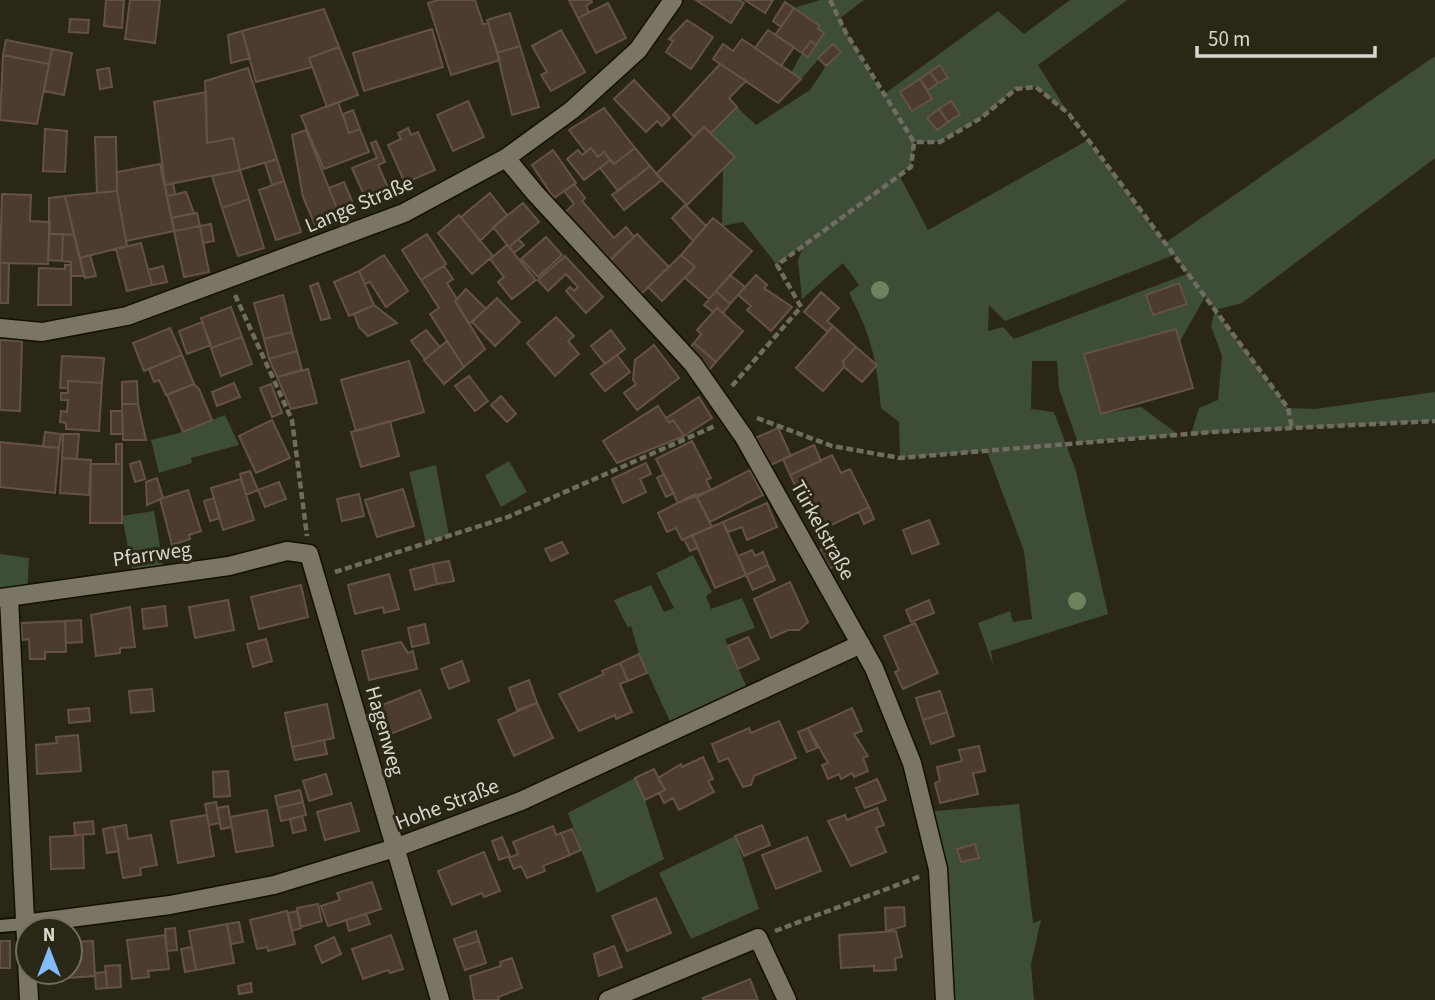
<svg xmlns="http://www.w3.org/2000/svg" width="1435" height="1000" font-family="'Source Sans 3',sans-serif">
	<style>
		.green { fill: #3d4d37; fill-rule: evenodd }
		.building { fill: #4b3b31; stroke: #645248; stroke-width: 2 }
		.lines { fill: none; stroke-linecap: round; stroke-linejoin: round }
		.lane-casing { stroke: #141002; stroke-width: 16 }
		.street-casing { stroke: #141002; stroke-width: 21 }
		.path { stroke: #706d60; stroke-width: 4.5; stroke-dasharray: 7 3.5; stroke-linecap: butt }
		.lane { stroke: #7a7663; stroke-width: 12 }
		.street { stroke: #7a7663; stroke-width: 18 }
		.tree { fill: #6f825e }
		.labels { text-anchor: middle; stroke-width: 6; stroke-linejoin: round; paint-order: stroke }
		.street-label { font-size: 21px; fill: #d9d7cd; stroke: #2b2717 }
	</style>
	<rect width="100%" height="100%" fill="#2b2717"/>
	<path class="green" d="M 820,0 L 864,0 L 839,19 L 883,95 L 998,11 L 1024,34 L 1070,0 L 1127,0 L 1038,65 L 1069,114 L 1036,87 L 1016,89 L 981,118 L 940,142 L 914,142 L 911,167 L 899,175 L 928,230 L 1088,140 L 1165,243 L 1435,56 L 1435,158 L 1242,303 L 1215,310 L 1288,408 L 1315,409 L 1435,392 L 1435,421 L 1191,434 L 1199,408 L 1218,400 L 1222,356 L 1211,326 L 1215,310 L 1205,297 L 1180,341 L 1176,329 L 1085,354 L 1101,414 L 1141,407 L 1179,435 L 1078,443 L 1059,389 L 1057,361 L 1032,361 L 1031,409 L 1054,412 L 1076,471 L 1108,614 L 991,651 L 993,665 L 978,623 L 1010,611 L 1013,622 L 1032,619 L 1024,551 L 987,451 L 900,458 L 899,422 L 881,408 C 876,357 872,338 849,293 L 859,285 L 843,263 L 802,299 L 798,260 L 804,245 L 777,265 L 743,222 L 722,226 L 723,169 L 711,133 L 737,107 L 756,125 L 810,90 L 826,66 L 841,53 L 832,44 L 801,79 L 791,73 L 802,53 L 808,57 L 824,34 L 794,8 ZM 1174,255 L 1187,274 L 1014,339 L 1003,327 L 988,331 L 989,305 L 1005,321 Z
		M 225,415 L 239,445 L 191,458 L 192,463 L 159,473 L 151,440 L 183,432 Z
		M 509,461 L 527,492 L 501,507 L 485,475 Z
		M 436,465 L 449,536 L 426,543 L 409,472 Z
		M 154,511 L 165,575 L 134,580 L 122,516 Z
		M 0,554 L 29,558 L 27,595 L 0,598 Z
		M 693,555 L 712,592 L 706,596 L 711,609 L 742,598 L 755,628 L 725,639 L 750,694 L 673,728 L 639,654 L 631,626 L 628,628 L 614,600 L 651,585 L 664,612 L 674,608 L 656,573 Z
		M 635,778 L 645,800 L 664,859 L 597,893 L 568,813 Z
		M 1019,804 L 1033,923 L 1041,920 L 1031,964 L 1034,1000 L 945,1000 L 924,812 Z
		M 735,836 L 759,909 L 691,939 L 659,873 Z"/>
	<path class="building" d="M 106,0 L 124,0 L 122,28 L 104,26 Z
		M 130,0 L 160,0 L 155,43 L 125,39 Z
		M 438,0 L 475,0 L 483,24 L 488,23 L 500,60 L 451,75 L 428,3 Z
		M 569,0 L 591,0 L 592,2 L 586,6 L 589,13 L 578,18 Z
		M 696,0 L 739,0 L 744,3 L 731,23 Z
		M 745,0 L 773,0 L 765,13 Z
		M 785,2 L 794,8 L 781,27 L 773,21 Z
		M 608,3 L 626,38 L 596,53 L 578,18 Z
		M 794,8 L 820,26 L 818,29 L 824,33 L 816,45 L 811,41 L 802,53 L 775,35 Z
		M 324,9 L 339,47 L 309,58 L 312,67 L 256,82 L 242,31 Z
		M 510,13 L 520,46 L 497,53 L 487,20 Z
		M 70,19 L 89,20 L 88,33 L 69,32 Z
		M 687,20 L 713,37 L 691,69 L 666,52 L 673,41 L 669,39 Z
		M 432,29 L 443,67 L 364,91 L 353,53 Z
		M 561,30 L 585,72 L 551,91 L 541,75 L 547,72 L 532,46 Z
		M 768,30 L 794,47 L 781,66 L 755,48 Z
		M 242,31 L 250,58 L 231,63 L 228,35 Z
		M 742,39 L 801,79 L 778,103 L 713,59 L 723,44 L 733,51 Z
		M 6,40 L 52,49 L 49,64 L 3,55 Z
		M 811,41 L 816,45 L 808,57 L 802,53 Z
		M 833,44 L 841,52 L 826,66 L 818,58 Z
		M 520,46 L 539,107 L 512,115 L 497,53 Z
		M 339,47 L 358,95 L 327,107 L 309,58 Z
		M 52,49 L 72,53 L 64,95 L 44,91 Z
		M 3,55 L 49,64 L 37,124 L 0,120 Z
		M 720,64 L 746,81 L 729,98 L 737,107 L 711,133 L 704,127 L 694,137 L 673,115 Z
		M 940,65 L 948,78 L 938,83 L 930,72 Z
		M 109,68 L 112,87 L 100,89 L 97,70 Z
		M 248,68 L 277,159 L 240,170 L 233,138 L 207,143 L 205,81 Z
		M 930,72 L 938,83 L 928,90 L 920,79 Z
		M 920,79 L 932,99 L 912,111 L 900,92 Z
		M 634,80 L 670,118 L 662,126 L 657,121 L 646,132 L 614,99 Z
		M 206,92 L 207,143 L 233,138 L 240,170 L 165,185 L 154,102 Z
		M 468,101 L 484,137 L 453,151 L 437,115 Z
		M 951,101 L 960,114 L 948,122 L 939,109 Z
		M 338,102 L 349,133 L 360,129 L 369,152 L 324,169 L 301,116 Z
		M 604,108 L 635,148 L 614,164 L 604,152 L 598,157 L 591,148 L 586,152 L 569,130 Z
		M 939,109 L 948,122 L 937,130 L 927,118 Z
		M 353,110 L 360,129 L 349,133 L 343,114 Z
		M 704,127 L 735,157 L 687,205 L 656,174 Z
		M 408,128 L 411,135 L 418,132 L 435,170 L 405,183 L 388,145 L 401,139 L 398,133 Z
		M 45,129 L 67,131 L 65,172 L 43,171 Z
		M 306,130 L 339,214 L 315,225 L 303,197 L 292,135 Z
		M 95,137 L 116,137 L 117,191 L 97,193 Z
		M 376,141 L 385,162 L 378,165 L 390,192 L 367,202 L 352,168 L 377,158 L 371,143 Z
		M 591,148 L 598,157 L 604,152 L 610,160 L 584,180 L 567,159 L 578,150 L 582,155 Z
		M 635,148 L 650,166 L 618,191 L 600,168 L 610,160 L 614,164 Z
		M 553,150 L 576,183 L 554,198 L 532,165 Z
		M 277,159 L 284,181 L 272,185 L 265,163 Z
		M 160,164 L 174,231 L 126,241 L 117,191 L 117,172 Z
		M 650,166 L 662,180 L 624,210 L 612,195 Z
		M 240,170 L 249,199 L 222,208 L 212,176 Z
		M 284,181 L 301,232 L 276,240 L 259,190 Z
		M 344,182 L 355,208 L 339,214 L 329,188 Z
		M 173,183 L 175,194 L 167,196 L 165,185 Z
		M 574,184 L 585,198 L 582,201 L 614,238 L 626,227 L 634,237 L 607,263 L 563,214 L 574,204 L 564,191 Z
		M 117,191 L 127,246 L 80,258 L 65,196 Z
		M 186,192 L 194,213 L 172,218 L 167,196 Z
		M 490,193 L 507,215 L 480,241 L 461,217 Z
		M 2,194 L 31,195 L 30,221 L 50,222 L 48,264 L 0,263 Z
		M 65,196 L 74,235 L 49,234 L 49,198 Z
		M 249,199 L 264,248 L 238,256 L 222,208 Z
		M 523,203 L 539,222 L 509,247 L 493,227 Z
		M 685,205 L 706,226 L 693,241 L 672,218 Z
		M 197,213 L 200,226 L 174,231 L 172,218 Z
		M 459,215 L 493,256 L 472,274 L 438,233 Z
		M 713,218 L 752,251 L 709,299 L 685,278 L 695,267 L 681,255 Z
		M 211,224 L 214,241 L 203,243 L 200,226 Z
		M 200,226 L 209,272 L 184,277 L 174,231 Z
		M 49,234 L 63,234 L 62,261 L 48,260 Z
		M 63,234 L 74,235 L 84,276 L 71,276 L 71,262 L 62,261 Z
		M 427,234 L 446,264 L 421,280 L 402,250 Z
		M 637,234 L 669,267 L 638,297 L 606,265 Z
		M 546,237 L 562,255 L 538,277 L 521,259 Z
		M 518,239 L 524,245 L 514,253 L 509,247 Z
		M 141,243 L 152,285 L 127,291 L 116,249 Z
		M 507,245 L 536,280 L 512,299 L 498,282 L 504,277 L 490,259 Z
		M 90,255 L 96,276 L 85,278 L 80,258 Z
		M 384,255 L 408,291 L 386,307 L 370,282 L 365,284 L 359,271 Z
		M 681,255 L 695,267 L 662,301 L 648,287 Z
		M 565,256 L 603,297 L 586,313 L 566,291 L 570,287 L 574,291 L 578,287 L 566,274 L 548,291 L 538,280 Z
		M 0,263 L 9,263 L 8,303 L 0,303 Z
		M 65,265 L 71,265 L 71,305 L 38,305 L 39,268 L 65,269 Z
		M 163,266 L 167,282 L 152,285 L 148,270 Z
		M 444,266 L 453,279 L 447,283 L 457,299 L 455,301 L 485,349 L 464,367 L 430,314 L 439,308 L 421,280 Z
		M 359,271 L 374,305 L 349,316 L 334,282 Z
		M 730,275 L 745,287 L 730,304 L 716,291 Z
		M 756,275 L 767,285 L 764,288 L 792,307 L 771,331 L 747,310 L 751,306 L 738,295 Z
		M 318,283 L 330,318 L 321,320 L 310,286 Z
		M 1179,283 L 1187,304 L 1153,315 L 1146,295 Z
		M 466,289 L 486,309 L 469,324 L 455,301 Z
		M 716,291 L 730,304 L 723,313 L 717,308 L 713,312 L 704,305 Z
		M 821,292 L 839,308 L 827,321 L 833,326 L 828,332 L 804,312 Z
		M 283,295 L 292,332 L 264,339 L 254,303 Z
		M 497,298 L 520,322 L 495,346 L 472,322 Z
		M 374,305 L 397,323 L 368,336 L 359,327 L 354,314 Z
		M 231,307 L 242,337 L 211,348 L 201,318 Z
		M 717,308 L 743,331 L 716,362 L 694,343 L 701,334 L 697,330 Z
		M 556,317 L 574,336 L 568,341 L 579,354 L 555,376 L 527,343 Z
		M 202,322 L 211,345 L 187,354 L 179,331 Z
		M 833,326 L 856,347 L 843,361 L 844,367 L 823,391 L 796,368 Z
		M 170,328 L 182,355 L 144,371 L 133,343 Z
		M 1176,329 L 1193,388 L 1101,414 L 1084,354 Z
		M 426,330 L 440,347 L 425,359 L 411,341 Z
		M 611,330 L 625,349 L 605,364 L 591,346 Z
		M 292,332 L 297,351 L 269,359 L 264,339 Z
		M 242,337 L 252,364 L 221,376 L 211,348 Z
		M 0,340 L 22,341 L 20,411 L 0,410 Z
		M 447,341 L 464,367 L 444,384 L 424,360 Z
		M 694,343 L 716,362 L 709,370 L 687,351 Z
		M 654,345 L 679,378 L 637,410 L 624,393 L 636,384 L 633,380 L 635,360 Z
		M 856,347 L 877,365 L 862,382 L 844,367 L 843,361 Z
		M 297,351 L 302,370 L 277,377 L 269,359 Z
		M 182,355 L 194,384 L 166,395 L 159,380 L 154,382 L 149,369 Z
		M 617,355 L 630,372 L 605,391 L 591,374 Z
		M 62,356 L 104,358 L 102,383 L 68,381 L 68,388 L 60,388 Z
		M 409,361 L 424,412 L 356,431 L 341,380 Z
		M 308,369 L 317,403 L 291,409 L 277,377 Z
		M 469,376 L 488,401 L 475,411 L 455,386 Z
		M 68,381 L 102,383 L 99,431 L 66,429 L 66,423 L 60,422 L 61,411 L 67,412 L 68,400 L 61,400 L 61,393 L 68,393 Z
		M 137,381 L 138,404 L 122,404 L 122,382 Z
		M 234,383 L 240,397 L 217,406 L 212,392 Z
		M 194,384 L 199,389 L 212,420 L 183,432 L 167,395 Z
		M 271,384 L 282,413 L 272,417 L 260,388 Z
		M 501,396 L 516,414 L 507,422 L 491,405 Z
		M 699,397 L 712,418 L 684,436 L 673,420 L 669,423 L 666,418 Z
		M 122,404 L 138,404 L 146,440 L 123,440 Z
		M 658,406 L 669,423 L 673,420 L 684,436 L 617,463 L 603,441 Z
		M 111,411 L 122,411 L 123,434 L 111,434 Z
		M 272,420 L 290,458 L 256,473 L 239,436 Z
		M 390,421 L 399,456 L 361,467 L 351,432 Z
		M 778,428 L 791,456 L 766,467 L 753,439 Z
		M 45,432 L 61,434 L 59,448 L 43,447 Z
		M 63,434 L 79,434 L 77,459 L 62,458 Z
		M 692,441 L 711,478 L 706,480 L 711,490 L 678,503 L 656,459 Z
		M 0,442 L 59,448 L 55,493 L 0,487 Z
		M 116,444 L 122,444 L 122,464 L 116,464 Z
		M 814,445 L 821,461 L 790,475 L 783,459 Z
		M 832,455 L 841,473 L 850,469 L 869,507 L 817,532 L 790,475 Z
		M 62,458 L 91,460 L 89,495 L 60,493 Z
		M 140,461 L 145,479 L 135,482 L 130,464 Z
		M 646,463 L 651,474 L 640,479 L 646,492 L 623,503 L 612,479 Z
		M 91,464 L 122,464 L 122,523 L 90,523 Z
		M 750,470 L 763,495 L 710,522 L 697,497 Z
		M 250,471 L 258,490 L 246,495 L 240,474 Z
		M 664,474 L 674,493 L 666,497 L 657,478 Z
		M 157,478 L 163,498 L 147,505 L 146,482 Z
		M 241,479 L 254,520 L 223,530 L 211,488 Z
		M 279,482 L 286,499 L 265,507 L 258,490 Z
		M 403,489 L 414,526 L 377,537 L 365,500 Z
		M 188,490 L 201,531 L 189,535 L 190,539 L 172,545 L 160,499 Z
		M 359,494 L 364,516 L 342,521 L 337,499 Z
		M 695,494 L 712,527 L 682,540 L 676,528 L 667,532 L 658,513 Z
		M 214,498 L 220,518 L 210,521 L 204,501 Z
		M 767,503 L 777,527 L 747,540 L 742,527 L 728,532 L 723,522 Z
		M 869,507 L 874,519 L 864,524 L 859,512 Z
		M 929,520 L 939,544 L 912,554 L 903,530 Z
		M 723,522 L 746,575 L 715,588 L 692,535 Z
		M 692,535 L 698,548 L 690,551 L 684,539 Z
		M 562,542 L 568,553 L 551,561 L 545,549 Z
		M 834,543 L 844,561 L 829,569 L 819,551 Z
		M 752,550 L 755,556 L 763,552 L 768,565 L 746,575 L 738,556 Z
		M 449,561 L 454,581 L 437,584 L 433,564 Z
		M 433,564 L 437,584 L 415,590 L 410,570 Z
		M 768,565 L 775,580 L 753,590 L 746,575 Z
		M 389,574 L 399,609 L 384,613 L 383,607 L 355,614 L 348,585 Z
		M 790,582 L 808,622 L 799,630 L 788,630 L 771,638 L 754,599 Z
		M 301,585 L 308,617 L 259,629 L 251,597 Z
		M 228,600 L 234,630 L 195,638 L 189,607 Z
		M 929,600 L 934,613 L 911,622 L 906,610 Z
		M 165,606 L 167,626 L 144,629 L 142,609 Z
		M 130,607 L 135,647 L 120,648 L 120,653 L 96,656 L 91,615 Z
		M 81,620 L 82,642 L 66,643 L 65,621 Z
		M 65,621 L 66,652 L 45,652 L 45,659 L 30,659 L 29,639 L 22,640 L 21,623 Z
		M 915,623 L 938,673 L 903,689 L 895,672 L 899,670 L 884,636 Z
		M 425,624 L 429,643 L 412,647 L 408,628 Z
		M 748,637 L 759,659 L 738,669 L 728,646 Z
		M 266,639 L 272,661 L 253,667 L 247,644 Z
		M 401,642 L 408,653 L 413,651 L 417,669 L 369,680 L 362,651 Z
		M 639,654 L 647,673 L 628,681 L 620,663 Z
		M 462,661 L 469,681 L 449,689 L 441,669 Z
		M 620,663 L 628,681 L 620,684 L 632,712 L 616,719 L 615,715 L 579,731 L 559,694 L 604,674 L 602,671 Z
		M 529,680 L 537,703 L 517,710 L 509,688 Z
		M 152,689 L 154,711 L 131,713 L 129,691 Z
		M 420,690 L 431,718 L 388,735 L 377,707 Z
		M 940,691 L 947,712 L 923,720 L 916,698 Z
		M 537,703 L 553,738 L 514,756 L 498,720 Z
		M 327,704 L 334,738 L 292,747 L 285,713 Z
		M 89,708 L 90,721 L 69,723 L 68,710 Z
		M 852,708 L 862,731 L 854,734 L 868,756 L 863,758 L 868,771 L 854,777 L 852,773 L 841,779 L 839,774 L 828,779 L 822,765 L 828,763 L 808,728 Z
		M 947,712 L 954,736 L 931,744 L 923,720 Z
		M 779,721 L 796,758 L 754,776 L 751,785 L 743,787 L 728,758 L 719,762 L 712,744 L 749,728 L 751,733 Z
		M 808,728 L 817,748 L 807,752 L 798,732 Z
		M 78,735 L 81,771 L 37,774 L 36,745 L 57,743 L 56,737 Z
		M 324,740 L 327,754 L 295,760 L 292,747 Z
		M 979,746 L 985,771 L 973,773 L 978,794 L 940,803 L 935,783 L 940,781 L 937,767 L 962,761 L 959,750 Z
		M 703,757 L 713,779 L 708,781 L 714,792 L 679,810 L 673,798 L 664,803 L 659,793 L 665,790 L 658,778 L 681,764 L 682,767 Z
		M 654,769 L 665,790 L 645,800 L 635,778 Z
		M 228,771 L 230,796 L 214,797 L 213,772 Z
		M 326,774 L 332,794 L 309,801 L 303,781 Z
		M 877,779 L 886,800 L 865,808 L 856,788 Z
		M 300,790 L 303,802 L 278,808 L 275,796 Z
		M 216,802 L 220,823 L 209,825 L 205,804 Z
		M 303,802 L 306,815 L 281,821 L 278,808 Z
		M 351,803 L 359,831 L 325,840 L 317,812 Z
		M 228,806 L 232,827 L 221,829 L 217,808 Z
		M 877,808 L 884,825 L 876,828 L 886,852 L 851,866 L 828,821 L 845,815 L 847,820 Z
		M 267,810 L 273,846 L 236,852 L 230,817 Z
		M 207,815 L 214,856 L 178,863 L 171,821 Z
		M 302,816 L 306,830 L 293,833 L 290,819 Z
		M 93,821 L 94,834 L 75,835 L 74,823 Z
		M 126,825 L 128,839 L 151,835 L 157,865 L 140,868 L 141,875 L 123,878 L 114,827 Z
		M 762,825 L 770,845 L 744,856 L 735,836 Z
		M 553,826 L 556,835 L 561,833 L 570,855 L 543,866 L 545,871 L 527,878 L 521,866 L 514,869 L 509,858 L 518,854 L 513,842 Z
		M 114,827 L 119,851 L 107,853 L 103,829 Z
		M 572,829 L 581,850 L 570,855 L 561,833 Z
		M 83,835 L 84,868 L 51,869 L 50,837 Z
		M 502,837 L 510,856 L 499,860 L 492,841 Z
		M 807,837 L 821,871 L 776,889 L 762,855 Z
		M 975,844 L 979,858 L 961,862 L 957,849 Z
		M 484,852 L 500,891 L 484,897 L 482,893 L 452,905 L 438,871 Z
		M 372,882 L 381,909 L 328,926 L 321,906 L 340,900 L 337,893 Z
		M 656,898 L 671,933 L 627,951 L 612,916 Z
		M 318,904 L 322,921 L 301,927 L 297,908 Z
		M 904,907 L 905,926 L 886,931 L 885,908 Z
		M 287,911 L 295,944 L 268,951 L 267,947 L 257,949 L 250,920 Z
		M 297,911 L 301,928 L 292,931 L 288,913 Z
		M 366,914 L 370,924 L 349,931 L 346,920 Z
		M 239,922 L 243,942 L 231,944 L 227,924 Z
		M 227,924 L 234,963 L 196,970 L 189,931 Z
		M 175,928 L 177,950 L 167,951 L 165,929 Z
		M 476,931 L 479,941 L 457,948 L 454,939 Z
		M 896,931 L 902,957 L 895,958 L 896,970 L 874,971 L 874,966 L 841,968 L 839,935 Z
		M 165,935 L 169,969 L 148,971 L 149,977 L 132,979 L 127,940 Z
		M 391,935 L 403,969 L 390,973 L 388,970 L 363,979 L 352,949 Z
		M 334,937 L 341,954 L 322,963 L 315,946 Z
		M 0,941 L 10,941 L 10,968 L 0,968 Z
		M 93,941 L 95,976 L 53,979 L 53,972 L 70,972 L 70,942 Z
		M 479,941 L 486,963 L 465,970 L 457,948 Z
		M 614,946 L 622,967 L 599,976 L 594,954 Z
		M 192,947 L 196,970 L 185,972 L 181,949 Z
		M 512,958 L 522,988 L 498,997 L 499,1000 L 474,1000 L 470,976 L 501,966 L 500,962 Z
		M 120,965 L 121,987 L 107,988 L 105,966 Z
		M 106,972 L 107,988 L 96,989 L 95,973 Z
		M 750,979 L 758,1000 L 703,1000 L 703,998 Z
		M 251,983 L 252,992 L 239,994 L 238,986 Z"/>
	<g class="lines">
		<defs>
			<path id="lane" d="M 0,926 L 24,924"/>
			<path id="street" d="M 506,158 L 535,193 L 693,364 L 744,437 L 874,668 L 912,763 L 938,869 L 945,1000
				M 0,328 L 42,332 L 127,316 L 404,213 L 506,158 L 572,110 L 638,50 L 673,0
				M 0,598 L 229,566 L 287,551 L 309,554 L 440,1000
				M 9,598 L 29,1000
				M 24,924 L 170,905 L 274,885 L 395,848 L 521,801 L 861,644
				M 608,1000 L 758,938 L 787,1000"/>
		</defs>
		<use href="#lane" class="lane-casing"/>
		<use href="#street" class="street-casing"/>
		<path class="path" d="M 830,0 L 846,33 L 914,142 L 940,142 L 981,118 L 1016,89 L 1036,87 L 1069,114 L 1288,408 L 1292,428
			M 235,295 L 292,420 L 307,536
			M 732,386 L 801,307 L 777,265 L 911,167 L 914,142
			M 757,418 L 832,446 L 900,458 L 1212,432 L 1435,421
			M 335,572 L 508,517 L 715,426
			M 775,931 L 921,876"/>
		<use href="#lane" class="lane"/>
		<use href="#street" class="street"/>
	</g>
	<g class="tree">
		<circle cx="880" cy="290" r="9"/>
		<circle cx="1077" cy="601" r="9"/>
	</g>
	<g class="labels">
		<g class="street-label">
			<text transform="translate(359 204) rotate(-23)" y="7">Lange Straße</text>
			<text transform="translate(823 530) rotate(61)" y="7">Türkelstraße</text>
			<text transform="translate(152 554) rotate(-8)" y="7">Pfarrweg</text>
			<text transform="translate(385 731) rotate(74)" y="7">Hagenweg</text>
			<text transform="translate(447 804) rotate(-21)" y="7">Hohe Straße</text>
		</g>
	</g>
	<g transform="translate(49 951)"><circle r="33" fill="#2b2717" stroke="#716d60" stroke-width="2"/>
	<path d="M0-5L12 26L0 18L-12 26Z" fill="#84bcfb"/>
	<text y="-10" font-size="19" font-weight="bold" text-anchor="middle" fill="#d9d7cd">N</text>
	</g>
	<path d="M1197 46v10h178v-10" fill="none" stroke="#d9d7cd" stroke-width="3.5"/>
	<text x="1208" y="46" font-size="21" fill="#d9d7cd" stroke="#2b2717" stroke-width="5" paint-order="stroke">50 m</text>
</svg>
